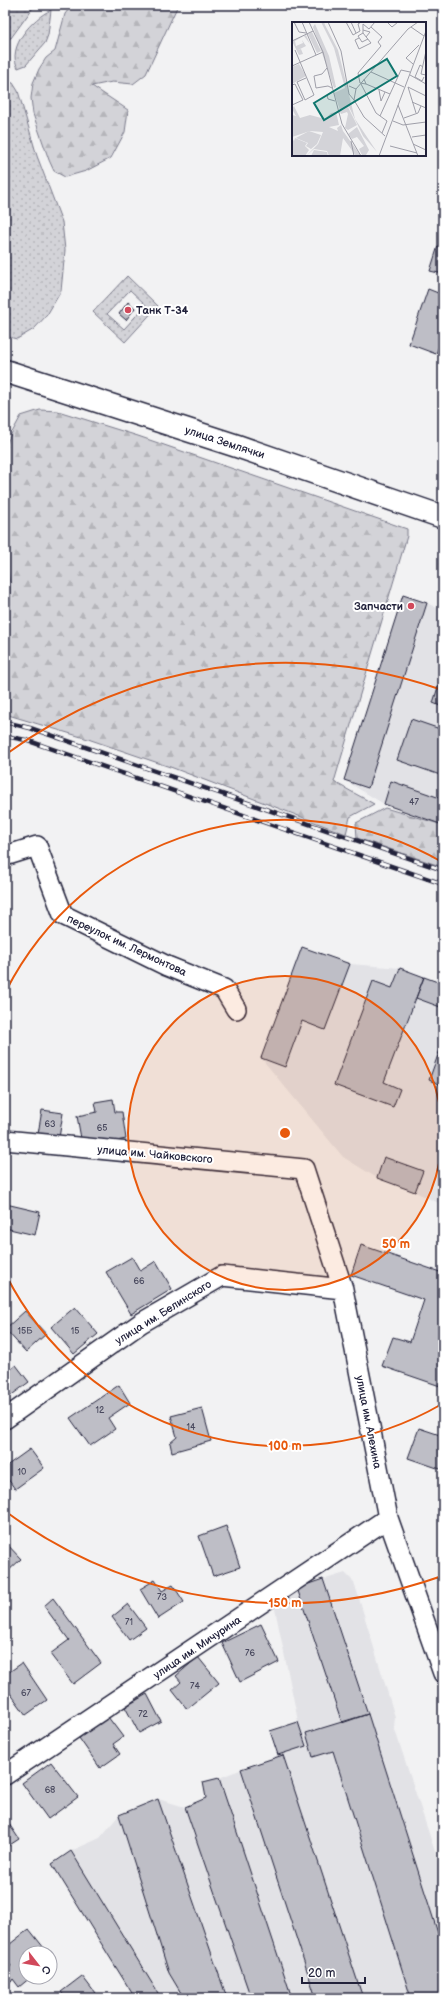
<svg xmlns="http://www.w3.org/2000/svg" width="448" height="2003" font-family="'Balsamiq Sans',sans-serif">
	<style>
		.built { fill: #e2e2e6 }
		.grass { fill: url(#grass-dots); stroke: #7a7a8a; fill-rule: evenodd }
		.forest { fill: url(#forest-firs); stroke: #7a7a8a }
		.building { fill: #bebec6; stroke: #22223b }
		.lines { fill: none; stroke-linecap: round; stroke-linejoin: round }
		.minor-casing { stroke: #22223b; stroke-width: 22 }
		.secondary-casing { stroke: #22223b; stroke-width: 25 }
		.minor { stroke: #fff; stroke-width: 19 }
		.secondary { stroke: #fff; stroke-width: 22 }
		.rail-casing { stroke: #22223b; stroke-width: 4.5 }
		.rail { stroke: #fff; stroke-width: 3; stroke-dasharray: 9; stroke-linecap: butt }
		.ring { fill: none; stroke: #e8590c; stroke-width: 2 }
		.poi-dot { fill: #d1495b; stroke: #fff; stroke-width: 1.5 }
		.labels { text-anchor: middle; stroke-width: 4; stroke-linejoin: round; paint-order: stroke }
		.number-label { font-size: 9px; fill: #49495e }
		.poi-label { font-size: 11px; font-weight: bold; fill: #22223b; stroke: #fff; text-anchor: start }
		.street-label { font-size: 11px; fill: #22223b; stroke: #fff }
		.inset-road { fill: none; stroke: #9f9fa9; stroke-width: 1 }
		.view { fill: #0f766e; fill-opacity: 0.15; stroke: #0f766e; stroke-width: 2 }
		.inset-edge { fill: none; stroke: #22223b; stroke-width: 2 }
		.centre { fill: #e8590c; stroke: #fff; stroke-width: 2 }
		.ring-label { font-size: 12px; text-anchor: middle; font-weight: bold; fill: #e8590c; stroke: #fff; stroke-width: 4; stroke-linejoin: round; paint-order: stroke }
	</style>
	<defs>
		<pattern id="grass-dots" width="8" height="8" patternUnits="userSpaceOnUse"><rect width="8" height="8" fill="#d3d3d8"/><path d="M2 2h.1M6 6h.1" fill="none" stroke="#b5b5ba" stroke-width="1.8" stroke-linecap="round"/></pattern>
		<pattern id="forest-firs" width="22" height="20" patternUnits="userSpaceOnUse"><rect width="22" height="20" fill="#d3d3d8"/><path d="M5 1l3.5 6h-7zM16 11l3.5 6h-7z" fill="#b5b5ba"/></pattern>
	</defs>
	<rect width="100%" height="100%" fill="#f2f2f3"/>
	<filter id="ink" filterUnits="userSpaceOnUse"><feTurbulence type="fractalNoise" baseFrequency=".025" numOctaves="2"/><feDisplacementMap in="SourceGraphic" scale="8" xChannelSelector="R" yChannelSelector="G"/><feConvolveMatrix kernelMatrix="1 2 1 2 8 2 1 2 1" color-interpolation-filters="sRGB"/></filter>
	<g filter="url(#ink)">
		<path class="built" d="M 403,595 L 427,603 L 443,611 L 443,825 L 384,804 L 344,780 Z
			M 302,947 L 350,964 L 400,968 L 443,984 L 443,1205 L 415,1192 L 377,1178 L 343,1157 L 261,1058 Z
			M 345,1573 L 354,1582 L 395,1717 L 394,1727 L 443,1876 L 443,1998 L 135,1998 L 52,1864 L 71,1851 L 100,1838 L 119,1815 L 158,1799 L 185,1807 L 206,1798 L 203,1782 L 219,1778 L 278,1755 L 270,1731 L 298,1721 L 274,1604 L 297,1588 Z"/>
		<path class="grass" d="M 5,5 L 35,5 L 11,38 L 5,38 Z
			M 51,10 L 48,35 L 45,43 L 26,65 L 18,68 C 6,47 33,18 51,10 Z
			M 5,81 L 13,83 L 18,91 L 37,156 L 62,222 L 65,250 L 61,291 L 47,315 L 34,329 L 17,339 L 5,336 Z
			M 127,276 L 158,306 L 125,342 L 93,312 ZM 130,290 L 146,305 L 124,329 L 107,314 Z"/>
		<path class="forest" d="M 72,5 L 178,5 L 146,74 L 133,84 L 112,82 L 92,86 L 128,110 L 125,132 L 111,158 L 86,171 L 65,177 L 54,171 L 49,160 L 33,114 L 31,98 L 33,83 L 39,69 L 46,58 L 55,51 L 65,14 Z
			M 40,410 L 58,411 L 138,436 L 407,529 L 407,536 L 334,782 L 374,804 L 350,817 L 346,834 L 173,768 L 88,739 L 5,714 L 5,623 L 10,604 L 10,583 L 5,559 L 5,449 L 9,438 L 21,416 Z
			M 385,808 L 443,825 L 443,867 L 357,838 L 356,823 Z"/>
		<path class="building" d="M 438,246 L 443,247 L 443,274 L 430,271 Z
			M 428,289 L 443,295 L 443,335 L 436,354 L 409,344 Z
			M 128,302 L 135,308 L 126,320 L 119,314 Z
			M 403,595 L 427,603 L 368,788 L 344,780 Z
			M 443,671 L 443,707 L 433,703 Z
			M 411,719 L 443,730 L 443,776 L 397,760 Z
			M 391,781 L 443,799 L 443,825 L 384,804 Z
			M 302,947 L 350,964 L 325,1030 L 302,1021 L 285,1067 L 261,1058 Z
			M 400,968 L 424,977 L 384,1082 L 400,1089 L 393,1107 L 334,1085 L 373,981 L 392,988 Z
			M 424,977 L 443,984 L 443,1008 L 416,998 Z
			M 443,1041 L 443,1086 L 429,1080 Z
			M 113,1099 L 115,1112 L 122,1112 L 126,1139 L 97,1145 L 82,1144 L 77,1116 L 97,1112 L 95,1102 Z
			M 42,1110 L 63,1113 L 59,1138 L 38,1134 Z
			M 384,1157 L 423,1171 L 415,1192 L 377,1178 Z
			M 6,1204 L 40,1212 L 35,1235 L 5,1228 Z
			M 361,1245 L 443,1273 L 443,1342 L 439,1354 L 443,1356 L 443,1387 L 382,1366 L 393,1337 L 410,1342 L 424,1300 L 351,1275 Z
			M 132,1257 L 140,1271 L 156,1261 L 172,1289 L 131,1314 L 106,1272 Z
			M 75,1307 L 98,1334 L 74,1354 L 51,1327 Z
			M 25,1311 L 46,1334 L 26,1352 L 5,1329 Z
			M 16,1365 L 29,1382 L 5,1400 L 5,1374 Z
			M 119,1385 L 130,1403 L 108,1418 L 115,1429 L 90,1446 L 70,1418 Z
			M 202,1408 L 211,1441 L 172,1452 L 170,1443 L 177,1437 L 171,1416 Z
			M 419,1428 L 443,1436 L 443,1470 L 408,1458 Z
			M 30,1449 L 44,1468 L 15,1489 L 5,1475 L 5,1467 Z
			M 226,1526 L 240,1567 L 213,1576 L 199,1536 Z
			M 5,1542 L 21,1559 L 5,1574 Z
			M 323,1579 L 368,1714 L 342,1723 L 297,1588 Z
			M 155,1580 L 162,1591 L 173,1585 L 184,1602 L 158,1619 L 140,1589 Z
			M 53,1598 L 101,1663 L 73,1684 L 50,1654 L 69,1640 L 44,1606 Z
			M 128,1604 L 146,1628 L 129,1640 L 112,1617 Z
			M 261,1624 L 279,1662 L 240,1682 L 222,1643 Z
			M 198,1657 L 219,1683 L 187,1709 L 172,1690 L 181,1682 L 176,1676 Z
			M 22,1663 L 47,1700 L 26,1715 L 5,1686 L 5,1675 Z
			M 147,1694 L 161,1721 L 139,1733 L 125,1707 Z
			M 368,1714 L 443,1949 L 443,1998 L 411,1998 L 333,1751 L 313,1757 L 306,1733 Z
			M 108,1717 L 123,1737 L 113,1744 L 120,1754 L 100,1768 L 79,1738 Z
			M 298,1722 L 306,1746 L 278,1755 L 270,1731 Z
			M 283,1755 L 363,1998 L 316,1998 L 241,1769 Z
			M 51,1762 L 78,1797 L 48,1819 L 22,1783 Z
			M 219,1778 L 292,1998 L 251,1998 L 185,1807 L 206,1798 L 203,1782 Z
			M 158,1799 L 227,1998 L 184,1998 L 169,1973 L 119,1815 Z
			M 5,1818 L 19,1839 L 5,1848 Z
			M 71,1851 L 161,1998 L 135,1998 L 52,1864 Z
			M 29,1929 L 48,1953 L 26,1953 L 26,1977 L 31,1977 L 19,1987 L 13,1979 L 11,1982 L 5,1975 L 5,1971 L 11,1966 L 5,1958 L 5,1948 Z
			M 82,1976 L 95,1993 L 89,1998 L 66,1998 L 61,1992 Z"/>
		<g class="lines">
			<defs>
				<path id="minor" d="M 5,856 L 37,846 L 63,915 L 167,966 L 224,989 L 236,1009
					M 5,1140 L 304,1169 L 343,1289 L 388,1518 L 443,1673
					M 5,1419 L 141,1323 L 222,1276 L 343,1289
					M 5,1775 L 388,1518"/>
				<path id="secondary" d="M 5,371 L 237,446 L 443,517"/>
			</defs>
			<use href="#minor" class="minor-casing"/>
			<use href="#secondary" class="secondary-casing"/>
			<use href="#minor" class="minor"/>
			<use href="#secondary" class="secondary"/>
			<defs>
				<path id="rail" d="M 5,722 L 30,728 L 443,870
					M 5,736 L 26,740 L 443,884"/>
			</defs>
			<use href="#rail" class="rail-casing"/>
			<use href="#rail" class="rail"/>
		</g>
	</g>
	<circle cx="285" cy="1133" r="157" fill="#e8590c" fill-opacity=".12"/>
	<g class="ring">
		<circle cx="285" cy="1133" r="157"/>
		<path d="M442 1404A313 313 0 0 1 6 1275M6 991A313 313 0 0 1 442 862"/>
		<path d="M442 1576A470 470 0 0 1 5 1511M5 755A470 470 0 0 1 442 690"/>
	</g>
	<g class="poi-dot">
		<circle cx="128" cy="310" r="4"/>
		<circle cx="411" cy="606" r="4"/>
	</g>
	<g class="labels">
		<g class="number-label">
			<text x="414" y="805">47</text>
			<text x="50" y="1127">63</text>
			<text x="102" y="1131">65</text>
			<text x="139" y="1284">66</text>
			<text x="25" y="1334">15Б</text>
			<text x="75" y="1334">15</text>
			<text x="100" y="1413">12</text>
			<text x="191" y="1430">14</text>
			<text x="22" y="1475">10</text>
			<text x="162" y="1600">73</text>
			<text x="129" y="1625">71</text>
			<text x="250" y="1656">76</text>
			<text x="195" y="1689">74</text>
			<text x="26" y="1696">67</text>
			<text x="143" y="1717">72</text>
			<text x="50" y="1793">68</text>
		</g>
		<g class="poi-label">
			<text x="136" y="314">Танк Т-34</text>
			<text x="403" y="610" text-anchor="end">Запчасти</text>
		</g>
		<g class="street-label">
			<text transform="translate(225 442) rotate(18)" y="4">улица Землячки</text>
			<text transform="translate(127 945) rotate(25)" y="4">переулок им. Лермонтова</text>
			<text transform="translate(155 1154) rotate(5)" y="4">улица им. Чайковского</text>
			<text transform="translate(163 1312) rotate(-32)" y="4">улица им. Белинского</text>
			<text transform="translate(369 1422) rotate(79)" y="4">улица им. Алехина</text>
			<text transform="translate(197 1647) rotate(-34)" y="4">улица им. Мичурина</text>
		</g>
	</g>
	<g transform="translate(292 22)">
		<rect width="134" height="134" fill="#f2f2f3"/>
		<path d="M 23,2 L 37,34 L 44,65 L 42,66 L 21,5 ZM 20,10 L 29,29 L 25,31 L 16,12 ZM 14,13 L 18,22 L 12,14 L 3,19 L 4,24 L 11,21 L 10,18 L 14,24 L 6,28 L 9,27 L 11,32 L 7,33 L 0,19 ZM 7,42 L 14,54 L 0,62 L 0,45 ZM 2,84 L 8,96 L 18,93 L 33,97 L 39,91 L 44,90 L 47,103 L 37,105 L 46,109 L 45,106 L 49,103 L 51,109 L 69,134 L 64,134 L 51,116 L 48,134 L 37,134 L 35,129 L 22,127 L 14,134 L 26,122 L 31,110 L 18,109 L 0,115 L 0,93 L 4,94 L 0,87 ZM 56,85 L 65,103 L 56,108 L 53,106 L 56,92 L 55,90 L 49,92 L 47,88 ZM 0,116 L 2,119 L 3,116 L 15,121 L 13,124 L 17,128 L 13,134 L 0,134 Z" fill="#d3d3d8"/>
		<path d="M 29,0 L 32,0 L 33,3 L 46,28 L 63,97 L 85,130 L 71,114 L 57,85 L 48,88 L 42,71 L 53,66 L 42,26 ZM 65,105 L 77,128 L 74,133 L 70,133 L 67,127 L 72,124 L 65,115 L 60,117 L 56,112 ZM 17,109 L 29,113 L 25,122 L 19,127 L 14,124 L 16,121 L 4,116 ZM 22,128 L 35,130 L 36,134 L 19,134 Z" fill="#d3d3d8"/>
		<path class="inset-road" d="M 2,0 L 7,10 L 14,11M 10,0 L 24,33M 17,0 L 31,30 L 50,102 L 69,134M 36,0 L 49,29 L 57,72 L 62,78M 54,0 L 61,13 L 68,9 L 66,2 L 69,0M 59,0 L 64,11M 95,0 L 100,5 L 106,0M 71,2 L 71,11 L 66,14 L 70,20 L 76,17M 71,2 L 77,7 L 83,0M 119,5 L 132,14M 71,8 L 78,10 L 74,15M 67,16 L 63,18 L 67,27 L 79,21 L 71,11M 0,19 L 21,9M 3,28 L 22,73 L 13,78 L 5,60 L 14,56M 134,29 L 129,52 L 134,53M 121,42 L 114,36 L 127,23M 0,44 L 31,30M 131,45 L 128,43 L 123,55 L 130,59 L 132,55M 35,46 L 30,52 L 22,54 L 24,66 L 36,64 L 40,66M 79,50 L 112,65M 118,53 L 134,62M 72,57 L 74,62 L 98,72M 69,62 L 84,91 L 95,99 L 90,111M 74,62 L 68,61 L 66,51 L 89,24 L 86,20 L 90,15 L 79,5M 0,63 L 3,62 L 11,78 L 0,83M 57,64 L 64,67 L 116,7 L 126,0M 116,65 L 124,91M 116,65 L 134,74M 64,67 L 62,78 L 72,95 L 93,114M 87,68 L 89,79 L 93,70M 41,69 L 35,73 L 36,77 L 43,79M 120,80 L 134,86M 106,83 L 126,134M 88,94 L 109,48 L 118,50M 112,96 L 126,91 L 129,84M 101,99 L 111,103 L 134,100M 120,115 L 134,113M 59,119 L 62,134M 121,122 L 134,128M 98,124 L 125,131M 87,134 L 134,9"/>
		<path class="view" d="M 95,37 L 105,54 L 32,98 L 22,81 Z"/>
		<rect width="134" height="134" class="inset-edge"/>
	</g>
	<circle cx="285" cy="1133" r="6" class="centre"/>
	<g class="ring-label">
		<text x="396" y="1248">50 m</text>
		<text x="285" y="1450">100 m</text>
		<text x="285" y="1607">150 m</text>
	</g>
	<rect width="448" height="2003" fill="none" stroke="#fff" stroke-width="20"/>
	<rect x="10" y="10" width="428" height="1983" fill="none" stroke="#22223b" stroke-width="1.5" filter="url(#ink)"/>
	<g transform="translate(38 1965) rotate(121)"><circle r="19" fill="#ffffff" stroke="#a7a7b1"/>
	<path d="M0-3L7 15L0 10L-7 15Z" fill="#d1495b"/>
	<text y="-6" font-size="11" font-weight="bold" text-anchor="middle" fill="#22223b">С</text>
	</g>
	<path d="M302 1977v6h63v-6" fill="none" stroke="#22223b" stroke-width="2"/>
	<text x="308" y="1977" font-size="12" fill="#22223b" stroke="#ffffff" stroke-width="3" paint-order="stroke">20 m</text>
</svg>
